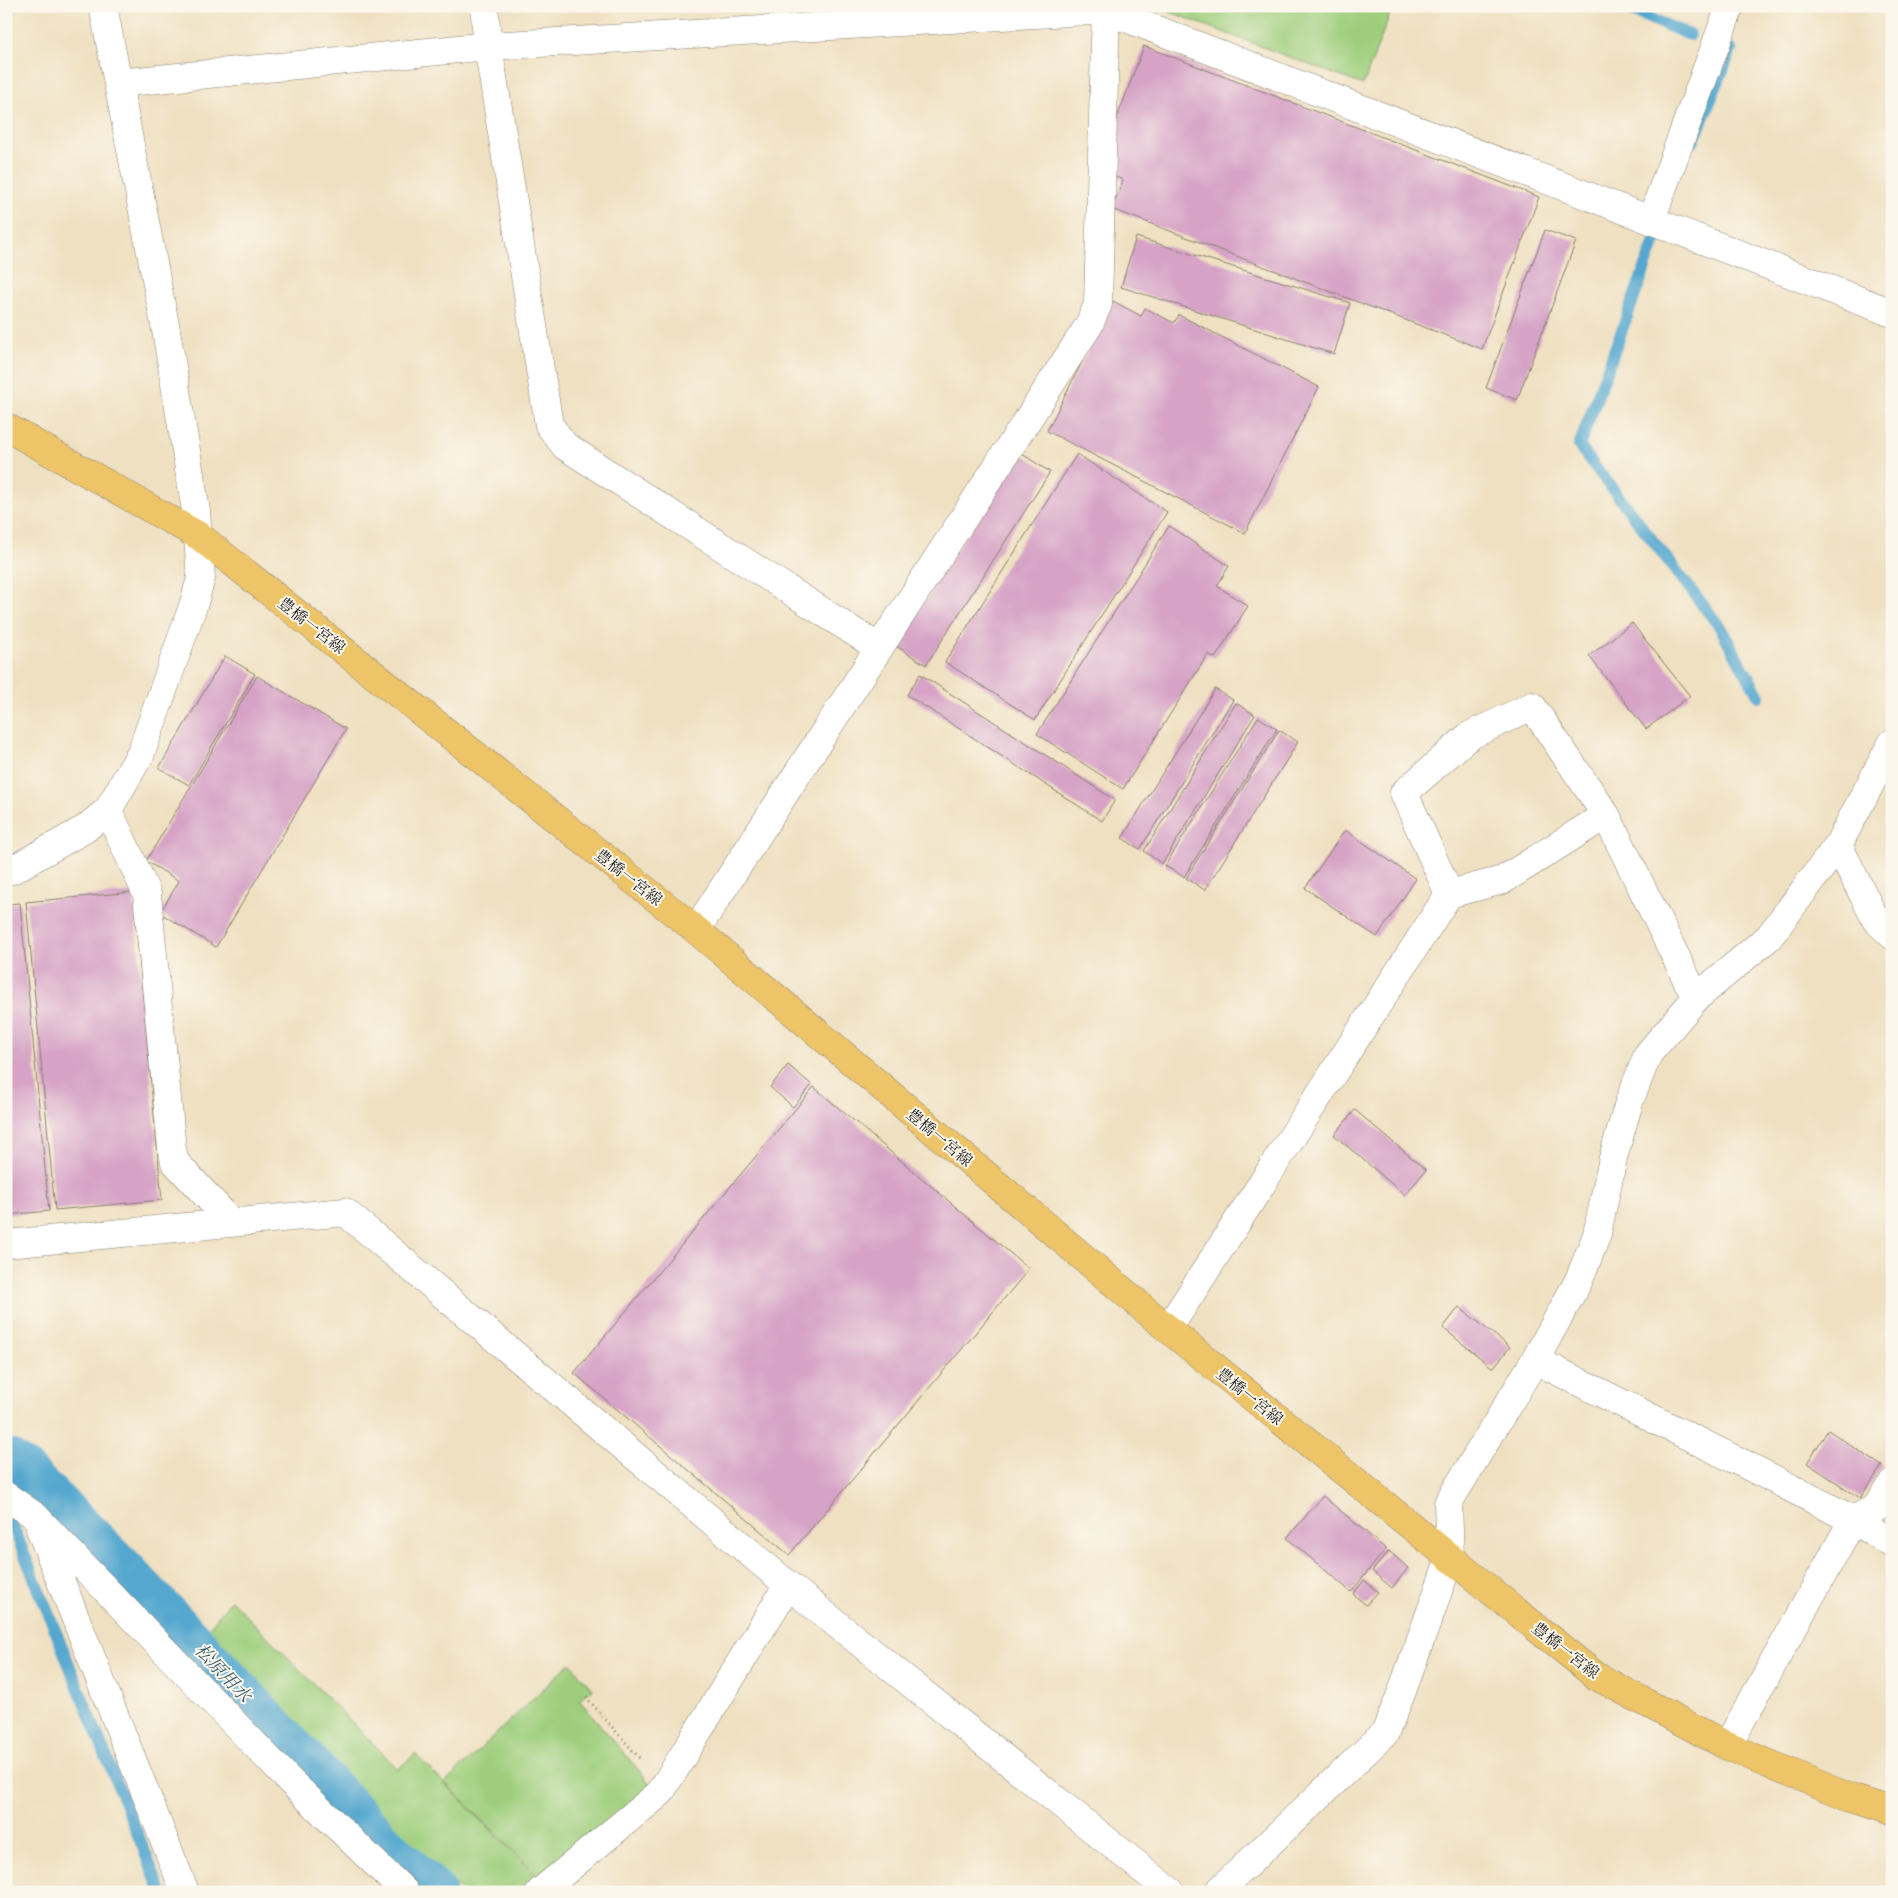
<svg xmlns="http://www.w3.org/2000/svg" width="1898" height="1898" font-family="'Gentium Book Plus','Noto Serif JP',serif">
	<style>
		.green { fill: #9ece7c; stroke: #5d754c }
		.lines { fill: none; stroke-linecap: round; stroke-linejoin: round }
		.stream { stroke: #54a7cf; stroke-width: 12 }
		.canal { stroke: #54a7cf; stroke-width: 41 }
		.building { fill: #d6a3c6 }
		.minor-casing { stroke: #867e6e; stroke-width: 29 }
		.major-casing { stroke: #867e6e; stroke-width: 29 }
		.path { stroke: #867e6e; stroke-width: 3; stroke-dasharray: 1 4; stroke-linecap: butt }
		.minor { stroke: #fff; stroke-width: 28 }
		.major { stroke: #eec469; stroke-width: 28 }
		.labels { text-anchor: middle; stroke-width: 4; stroke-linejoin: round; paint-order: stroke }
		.street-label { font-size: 16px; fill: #1c1c1c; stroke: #fbf7ec }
		.water-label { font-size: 18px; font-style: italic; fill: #355b6d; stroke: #fbf7ec }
	</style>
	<rect width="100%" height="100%" fill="#fbf7ec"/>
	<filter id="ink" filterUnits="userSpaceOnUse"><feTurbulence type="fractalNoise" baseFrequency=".02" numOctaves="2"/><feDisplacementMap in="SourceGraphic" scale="10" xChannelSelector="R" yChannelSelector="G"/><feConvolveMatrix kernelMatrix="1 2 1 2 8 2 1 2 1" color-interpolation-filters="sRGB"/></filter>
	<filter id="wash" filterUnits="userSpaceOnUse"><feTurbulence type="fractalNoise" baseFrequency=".0096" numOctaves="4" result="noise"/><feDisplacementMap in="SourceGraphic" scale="20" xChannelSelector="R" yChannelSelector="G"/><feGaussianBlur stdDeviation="1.12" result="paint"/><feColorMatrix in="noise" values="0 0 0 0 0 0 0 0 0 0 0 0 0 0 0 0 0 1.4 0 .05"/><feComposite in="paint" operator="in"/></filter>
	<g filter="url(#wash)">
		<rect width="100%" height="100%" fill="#efe0c1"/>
		<path class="green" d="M 1154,6 L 1393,6 L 1363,85 Z
			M 231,1600 L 398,1769 L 415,1754 L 539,1878 L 522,1892 L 463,1892 L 404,1838 L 208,1629 Z
			M 570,1663 L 592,1689 L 579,1700 L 652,1786 L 540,1877 L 445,1783 Z"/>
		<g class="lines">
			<path class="stream" d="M 1620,6 L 1690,35
				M 1694,141 L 1731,50
				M 1662,222 L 1579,446 L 1720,627 L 1759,696
				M 6,1522 L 13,1526 L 161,1892"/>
			<path class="canal" d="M 6,1458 L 25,1471 L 127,1571 L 392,1851 L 436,1892"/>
		</g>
		<g id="blocks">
			<path class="building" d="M 1144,46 L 1539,197 L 1482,349 L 1112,209 L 1123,180 L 1111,175 L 1114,126 Z
				M 1545,230 L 1576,241 L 1517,400 L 1486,388 Z
				M 1136,237 L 1350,303 L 1334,354 L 1121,287 Z
				M 1113,301 L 1141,316 L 1145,308 L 1174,323 L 1179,315 L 1319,387 L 1245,533 L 1047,431 Z
				M 1019,452 L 1050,472 L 926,665 L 896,646 Z
				M 1077,454 L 1167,512 L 1035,720 L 945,662 Z
				M 1169,526 L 1229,566 L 1217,586 L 1248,606 L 1215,658 L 1208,654 L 1123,789 L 1037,734 Z
				M 1632,623 L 1690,696 L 1646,729 L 1589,656 Z
				M 225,656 L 255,674 L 189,785 L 159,768 Z
				M 920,674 L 1115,800 L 1102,821 L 907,695 Z
				M 257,676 L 346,729 L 216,947 L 160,913 L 179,881 L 146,861 Z
				M 1215,689 L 1233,700 L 1140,849 L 1122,838 Z
				M 1236,703 L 1255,715 L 1162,864 L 1144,851 Z
				M 1258,717 L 1277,729 L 1184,877 L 1165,866 Z
				M 1279,730 L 1298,742 L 1205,890 L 1186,878 Z
				M 1345,830 L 1416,879 L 1377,937 L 1305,888 Z
				M 133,892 L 162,1200 L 55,1210 L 26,902 Z
				M 20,903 L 49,1211 L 6,1215 L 6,904 Z
				M 788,1065 L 812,1085 L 793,1107 L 770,1087 Z
				M 814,1087 L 1029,1269 L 789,1555 L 574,1373 Z
				M 1355,1110 L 1426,1170 L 1405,1195 L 1334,1135 Z
				M 1459,1307 L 1510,1347 L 1493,1368 L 1443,1328 Z
				M 1828,1430 L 1882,1466 L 1860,1498 L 1807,1463 Z
				M 1323,1496 L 1386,1549 L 1351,1592 L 1287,1538 Z
				M 1389,1551 L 1408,1568 L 1392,1588 L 1372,1571 Z
				M 1364,1580 L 1378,1592 L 1366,1605 L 1353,1594 Z"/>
		</g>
	</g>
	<g filter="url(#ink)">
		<use href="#blocks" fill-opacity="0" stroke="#867e6e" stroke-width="1"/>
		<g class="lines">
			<defs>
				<path id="minor" d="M 484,6 L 488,46 L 549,425 L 565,446 L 879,648
					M 118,83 L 488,46 L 1105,10 L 1892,313
					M 1651,220 L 1730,6
					M 108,810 L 147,894 L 172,1149 L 175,1162 L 232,1223
					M 1838,845 L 1876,920 L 1892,935
					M 6,871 L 12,870 L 85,829 L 108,810 L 141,753 L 193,606 L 201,578 L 196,511 L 166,330 L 103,6
					M 1449,894 L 1404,793 L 1469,736 L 1532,706 L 1606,815 L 1696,998
					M 696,930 L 1089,325 L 1098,304 L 1106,6
					M 6,1244 L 345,1212 L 788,1585 L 1171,1892
					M 1168,1329 L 1449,894 L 1503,880 L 1606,815
					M 1535,1360 L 1748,1466 L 1853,1520 L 1892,1543
					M 6,1496 L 35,1516 L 289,1780 L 405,1892
					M 40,1529 L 185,1892
					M 1727,1746 L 1853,1520 L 1876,1508 L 1892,1484
					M 540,1892 L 660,1793 L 788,1585
					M 1218,1892 L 1385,1733 L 1401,1694 L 1450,1558 L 1448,1503 L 1535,1360 L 1579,1280 L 1597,1234 L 1613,1158 L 1629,1102 L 1648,1054 L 1696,998 L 1769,937 L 1838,845 L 1892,743"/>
				<path id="major" d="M 6,427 L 199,536 L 696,930 L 1168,1329 L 1596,1676 L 1727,1746 L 1851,1798 L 1892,1811"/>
			</defs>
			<use href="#minor" class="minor-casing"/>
			<use href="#major" class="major-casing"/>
			<path class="path" d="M 586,1697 L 640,1759"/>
			<use href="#minor" class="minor"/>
			<use href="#major" class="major"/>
		</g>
	</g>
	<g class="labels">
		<g class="street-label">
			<text transform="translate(312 625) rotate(38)" y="6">豊橋一宮線</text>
			<text transform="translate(629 877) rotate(38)" y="6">豊橋一宮線</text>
			<text transform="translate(940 1137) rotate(40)" y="6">豊橋一宮線</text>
			<text transform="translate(1250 1396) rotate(39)" y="6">豊橋一宮線</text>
			<text transform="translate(1566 1650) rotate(38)" y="6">豊橋一宮線</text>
		</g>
		<g class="water-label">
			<text transform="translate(223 1673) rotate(47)" y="6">松原用水</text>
		</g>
	</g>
	<rect width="1898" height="1898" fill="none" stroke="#fbf7ec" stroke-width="25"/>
</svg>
